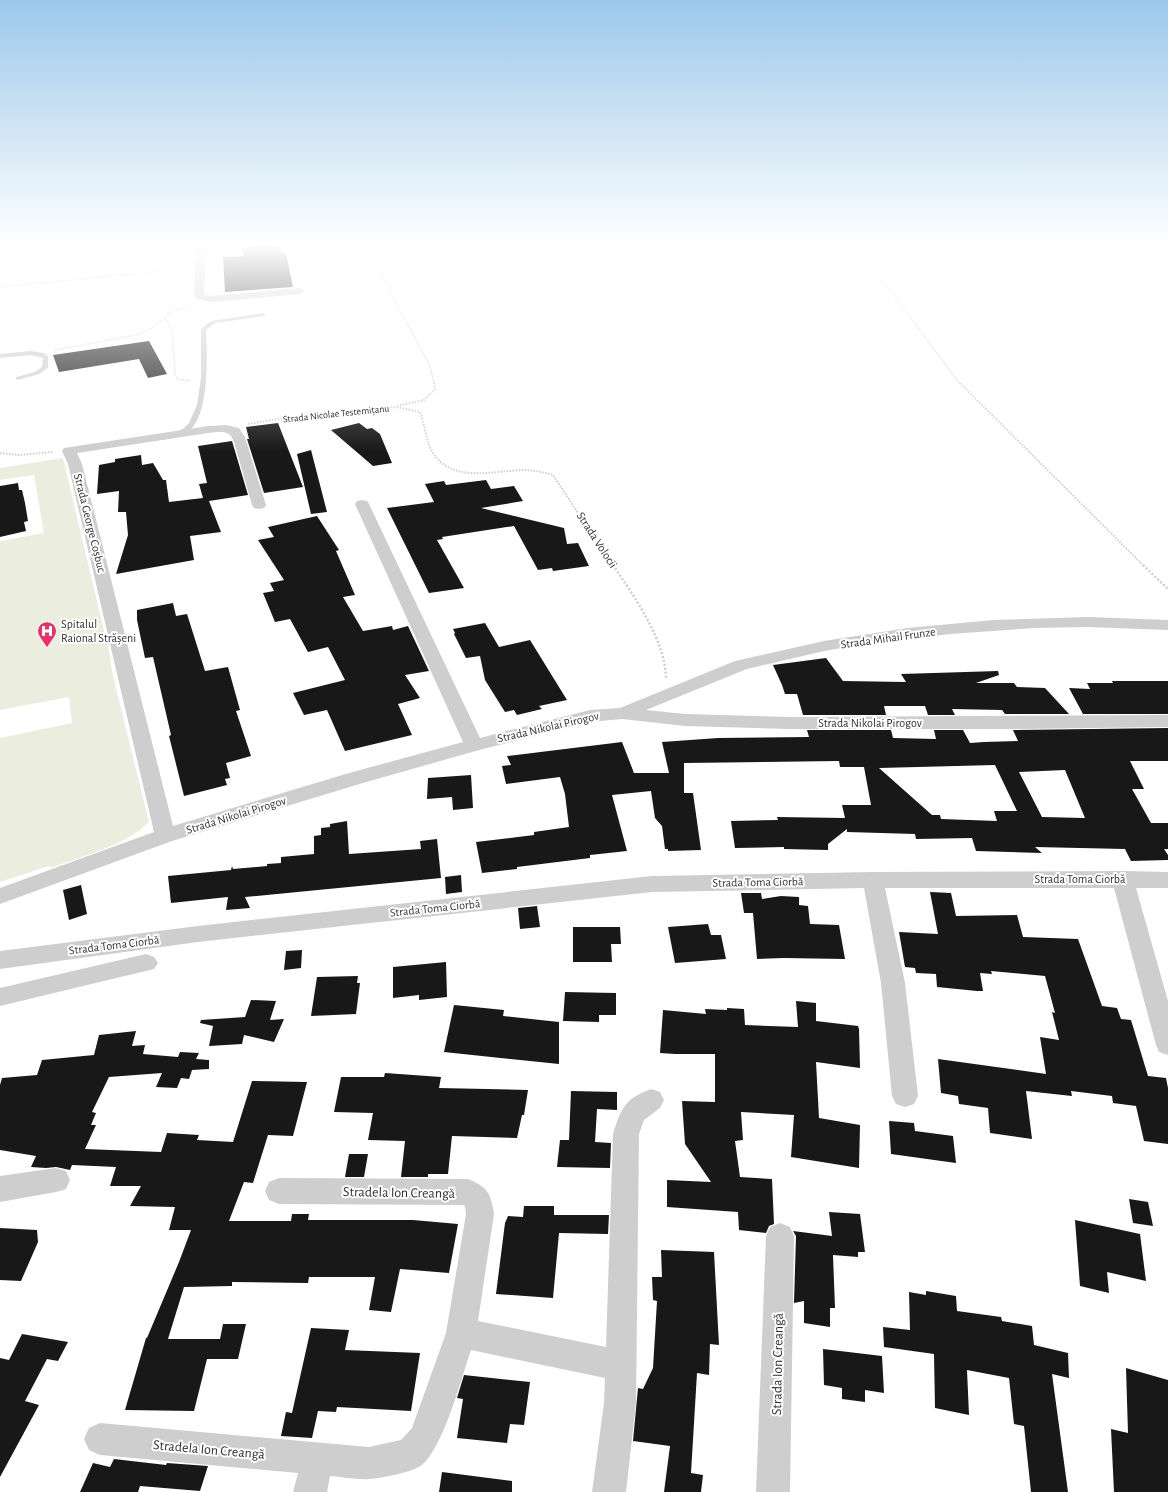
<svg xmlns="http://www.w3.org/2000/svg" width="1168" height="1492" font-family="'Alegreya Sans',sans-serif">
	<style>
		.green { fill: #ebeedf }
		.building { fill: #181818; fill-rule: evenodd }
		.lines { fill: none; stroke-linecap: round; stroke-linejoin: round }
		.path-far2 { stroke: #cecece; stroke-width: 1.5; stroke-dasharray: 1 1; stroke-linecap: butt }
		.path-far1 { stroke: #cecece; stroke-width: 2; stroke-dasharray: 1.5 1.5; stroke-linecap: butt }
		.path { stroke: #cecece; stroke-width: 2.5; stroke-dasharray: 2 2; stroke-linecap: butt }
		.service { fill: #cecece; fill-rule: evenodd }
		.minor { fill: #cecece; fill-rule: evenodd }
		.labels { text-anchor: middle; stroke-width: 4; stroke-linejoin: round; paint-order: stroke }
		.far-street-label { font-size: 10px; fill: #313131; stroke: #fff }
		.street-label { font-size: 12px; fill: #313131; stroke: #fff }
		.poi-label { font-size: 12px; fill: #313131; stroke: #fff; text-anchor: start }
		.near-street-label { font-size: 14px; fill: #313131; stroke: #fff }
	</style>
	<rect width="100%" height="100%" fill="#fff"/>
	<path class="green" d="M 63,458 L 110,656 L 112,672 L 149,822 C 125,846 82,856 51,868 L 49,866 L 0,882 L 0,738 L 72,723 L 69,697 L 0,710 L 0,541 L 44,533 L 34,475 L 0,480 L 0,468 Z"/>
	<path class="building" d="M 270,244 L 271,247 L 278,246 L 282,253 L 286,253 L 293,287 L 225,292 L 223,257 L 244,256 L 242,248 Z
		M 149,341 L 167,374 L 148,378 L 139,359 L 59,372 L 53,355 Z
		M 278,423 L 303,487 L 264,493 L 247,439 L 249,439 L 246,427 Z
		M 359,423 L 367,429 L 372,428 L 380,434 L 392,463 L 373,466 L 331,430 Z
		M 232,441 L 248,495 L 209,501 L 221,532 L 190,536 L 194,560 L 116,574 L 128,535 L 126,512 L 118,512 L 119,491 L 97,494 L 99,465 L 115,462 L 115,459 L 141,455 L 142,465 L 153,463 L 163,480 L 166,480 L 169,502 L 203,498 L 199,484 L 207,483 L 198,446 Z
		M 311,450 L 327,512 L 311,514 L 297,454 Z
		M 486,480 L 491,489 L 514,486 L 523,501 L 481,508 L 564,528 L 567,544 L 578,543 L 589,566 L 553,571 L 552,568 L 538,570 L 514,526 L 442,537 L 443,539 L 437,540 L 464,588 L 429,593 L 387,508 L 434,502 L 425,484 L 444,481 L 446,485 Z
		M 18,483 L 19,490 L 22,490 L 25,503 L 28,521 L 24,522 L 26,531 L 0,537 L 0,486 Z
		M 317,516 L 339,550 L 336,551 L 355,595 L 343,597 L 363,631 L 392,626 L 393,630 L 408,626 L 429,671 L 405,675 L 420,698 L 398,704 L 412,735 L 345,751 L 327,710 L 304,715 L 293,693 L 345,680 L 328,647 L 308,652 L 290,619 L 275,622 L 263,593 L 274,591 L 270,583 L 284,580 L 258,540 L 274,537 L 268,527 Z
		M 173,603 L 176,616 L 187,614 L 205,671 L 228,667 L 240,710 L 236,711 L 251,756 L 226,763 L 230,778 L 225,779 L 227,785 L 184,796 L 169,736 L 171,735 L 153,657 L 145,658 L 137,620 L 137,610 Z
		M 485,623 L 499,647 L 530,640 L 567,700 L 539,706 L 542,709 L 517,715 L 514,710 L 505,712 L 485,680 L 480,656 L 466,658 L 454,634 L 455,633 L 453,629 Z
		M 826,658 L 843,681 L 906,682 L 901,674 L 998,671 L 999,675 L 976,683 L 1014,683 L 1017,687 L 1045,688 L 1069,714 L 1005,714 L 1002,710 L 952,709 L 955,715 L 928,715 L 925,706 L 884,706 L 886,715 L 803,715 L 797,694 L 785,694 L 782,685 L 773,665 Z
		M 1112,681 L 1168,681 L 1168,714 L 1083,714 L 1069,688 L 1090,689 L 1087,683 L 1113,683 Z
		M 1168,728 L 1168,761 L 1130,761 L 1144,789 L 1132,789 L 1151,823 L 1168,823 L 1168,849 L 1164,849 L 1168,855 L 1168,860 L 1131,861 L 1125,849 L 1035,847 L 1042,853 L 976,851 L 972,838 L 916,839 L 915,834 L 847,832 L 847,829 L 828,844 L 828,850 L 784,849 L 784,847 L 735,848 L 731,821 L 778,820 L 777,817 L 845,818 L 842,805 L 871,805 L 864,767 L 840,767 L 839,761 L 684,763 L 684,793 L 693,793 L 701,850 L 668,851 L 668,849 L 665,849 L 662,826 L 655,818 L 651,791 L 612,795 L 627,851 L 590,855 L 590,858 L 517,867 L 517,869 L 482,873 L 476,842 L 534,835 L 534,832 L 569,827 L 565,794 L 560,777 L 506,784 L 502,766 L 511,765 L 507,756 L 622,742 L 634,773 L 669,773 L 662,742 L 718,738 L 809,737 L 807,730 L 891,730 L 893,738 L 936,739 L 934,730 L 963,730 L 970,743 L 984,742 L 1018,741 L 1013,730 ZM 995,765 L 1017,811 L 994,811 L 997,821 L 941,819 L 940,815 L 932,815 L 879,768 ZM 1065,770 L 1085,818 L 1042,817 L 1019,772 Z
		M 471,775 L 473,808 L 453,810 L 452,797 L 427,799 L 428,778 Z
		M 347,821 L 349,854 L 421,849 L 420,841 L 437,839 L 441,878 L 245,897 L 250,908 L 226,910 L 228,897 L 171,903 L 168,876 L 231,870 L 232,866 L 233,869 L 267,866 L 267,864 L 281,863 L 281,857 L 314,854 L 314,836 L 321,835 L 321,828 L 330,827 L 330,824 Z
		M 461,875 L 462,892 L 446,894 L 445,877 Z
		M 81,885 L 87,914 L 69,920 L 63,890 Z
		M 930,892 L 951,893 L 956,916 L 1017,915 L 1023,937 L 1078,939 L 1102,1006 L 1117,1008 L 1121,1019 L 1131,1020 L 1148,1076 L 1166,1078 L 1168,1088 L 1168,1144 L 1144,1141 L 1136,1106 L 1113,1103 L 1112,1096 L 1071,1091 L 1072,1096 L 1026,1091 L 1032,1139 L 990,1133 L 988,1108 L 959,1104 L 958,1096 L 941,1093 L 938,1059 L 1046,1074 L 1040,1037 L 1059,1040 L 1052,1012 L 1055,1013 L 1045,976 L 991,971 L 992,974 L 980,973 L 983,991 L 977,991 L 937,987 L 936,974 L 916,973 L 915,968 L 905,967 L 899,932 L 938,934 Z
		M 741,893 L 761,893 L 762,899 L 781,896 L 799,897 L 799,905 L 808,906 L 810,924 L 839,925 L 845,959 L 784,958 L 757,959 L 753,913 L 744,913 Z
		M 537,906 L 540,927 L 520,929 L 518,908 Z
		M 708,924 L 711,935 L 721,935 L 726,959 L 675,963 L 668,927 Z
		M 573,927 L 620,927 L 621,944 L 611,944 L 612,962 L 573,962 Z
		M 302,950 L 301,968 L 284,970 L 286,951 Z
		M 446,962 L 447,997 L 419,1000 L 419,995 L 393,998 L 393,967 Z
		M 358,976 L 357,983 L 360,983 L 356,1014 L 311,1016 L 317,977 Z
		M 565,992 L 616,993 L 616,1015 L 599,1015 L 599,1022 L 563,1021 Z
		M 251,1000 L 276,1001 L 270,1020 L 284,1019 L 274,1042 L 244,1035 L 242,1044 L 209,1046 L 213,1026 L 200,1023 L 201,1020 L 245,1017 Z
		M 796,1001 L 816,1003 L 816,1021 L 858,1026 L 859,1029 L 860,1068 L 816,1062 L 819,1118 L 860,1125 L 859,1168 L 791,1157 L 794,1115 L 741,1112 L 743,1140 L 735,1141 L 740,1177 L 772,1179 L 774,1224 L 769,1226 L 766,1233 L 739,1230 L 738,1212 L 667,1207 L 667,1180 L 711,1182 L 685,1144 L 682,1101 L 715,1102 L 715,1054 L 675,1054 L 660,1053 L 663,1010 L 706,1014 L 705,1009 L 727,1010 L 727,1008 L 744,1009 L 745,1025 L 798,1027 Z
		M 454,1005 L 504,1010 L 503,1016 L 559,1022 L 559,1064 L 444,1052 Z
		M 136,1031 L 132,1046 L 145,1045 L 143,1054 L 178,1057 L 180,1052 L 199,1053 L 196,1059 L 209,1060 L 209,1069 L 192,1070 L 189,1079 L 181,1078 L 177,1088 L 156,1087 L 162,1073 L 109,1077 L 92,1112 L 96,1113 L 91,1125 L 96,1125 L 85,1149 L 161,1152 L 167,1133 L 199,1135 L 197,1140 L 233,1142 L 252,1081 L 307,1082 L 293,1136 L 268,1135 L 253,1183 L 244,1182 L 229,1221 L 291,1221 L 292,1214 L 309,1214 L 308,1220 L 413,1220 L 458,1224 L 449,1273 L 400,1269 L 391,1312 L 369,1310 L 375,1277 L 309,1277 L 308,1283 L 232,1282 L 232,1286 L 184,1287 L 168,1339 L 220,1339 L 223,1324 L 246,1324 L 238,1359 L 207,1359 L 194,1411 L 125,1410 L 146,1338 L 147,1338 L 179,1262 L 191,1230 L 169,1230 L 175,1207 L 130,1206 L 141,1186 L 110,1186 L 116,1167 L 72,1165 L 70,1170 L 56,1167 L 46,1168 L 31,1167 L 36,1156 L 0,1150 L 0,1085 L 2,1078 L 37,1075 L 42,1060 L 94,1055 L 99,1035 Z
		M 385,1073 L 441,1077 L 439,1088 L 528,1090 L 524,1115 L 522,1115 L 517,1138 L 452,1136 L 448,1174 L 428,1174 L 428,1177 L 401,1177 L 405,1141 L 368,1140 L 373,1113 L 334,1112 L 341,1077 L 384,1077 Z
		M 571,1091 L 617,1092 L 617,1110 L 597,1109 L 595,1142 L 611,1143 L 610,1168 L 557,1167 L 560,1140 L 569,1140 Z
		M 889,1121 L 914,1123 L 915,1131 L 953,1136 L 956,1163 L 891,1154 Z
		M 349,1154 L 368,1154 L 364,1177 L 345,1177 Z
		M 1129,1199 L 1148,1202 L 1153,1226 L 1133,1223 Z
		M 524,1206 L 554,1206 L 554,1215 L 609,1215 L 608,1234 L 559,1233 L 553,1298 L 496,1294 L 505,1223 L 508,1216 L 523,1217 Z
		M 829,1212 L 860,1214 L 865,1252 L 858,1252 L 858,1257 L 833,1255 L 835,1308 L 830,1308 L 830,1327 L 804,1323 L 804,1301 L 794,1303 L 796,1236 L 793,1231 L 832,1236 Z
		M 1075,1220 L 1140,1234 L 1146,1281 L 1107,1272 L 1109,1293 L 1080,1286 Z
		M 0,1228 L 37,1230 L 38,1242 L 21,1281 L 0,1280 Z
		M 661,1250 L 714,1252 L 719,1345 L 710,1344 L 709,1375 L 697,1373 L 691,1473 L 703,1475 L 701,1492 L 664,1492 L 670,1446 L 633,1441 L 638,1388 L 643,1389 L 653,1368 L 657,1301 L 653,1300 L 652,1277 L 662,1277 Z
		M 926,1291 L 956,1296 L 957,1311 L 1001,1317 L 1002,1321 L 1032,1326 L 1034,1345 L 1068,1353 L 1069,1378 L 1052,1374 L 1068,1492 L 1031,1492 L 1024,1426 L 1014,1424 L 1009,1378 L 967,1370 L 969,1415 L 935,1408 L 934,1354 L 884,1347 L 883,1327 L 910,1330 L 909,1292 L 926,1295 Z
		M 311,1328 L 349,1330 L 345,1350 L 420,1353 L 411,1411 L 337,1407 L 336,1412 L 318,1411 L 312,1438 L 281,1436 L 286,1412 L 292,1413 Z
		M 22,1334 L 68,1342 L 58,1361 L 47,1359 L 25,1401 L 39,1405 L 0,1477 L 0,1358 L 9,1360 Z
		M 823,1349 L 882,1356 L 884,1393 L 865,1390 L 865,1402 L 842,1399 L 842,1388 L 824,1385 Z
		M 1126,1368 L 1168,1380 L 1168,1492 L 1114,1492 L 1111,1429 L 1128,1433 Z
		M 464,1375 L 530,1382 L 524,1425 L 510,1424 L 507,1443 L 457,1438 L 463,1399 L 457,1398 Z
		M 114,1459 L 166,1465 L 167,1463 L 208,1466 L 200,1491 L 140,1486 L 138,1492 L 80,1492 L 93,1463 L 110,1467 Z
		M 442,1472 L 512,1481 L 512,1492 L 439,1492 Z"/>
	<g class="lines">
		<path class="path-far2" d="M 361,243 L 380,272 L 430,366 L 434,384
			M 855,243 L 960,384
			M 0,287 L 160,271 L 184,266
			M 165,317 L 172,330 L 175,373 L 177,379 L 191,381
			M 55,350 L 137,335 L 152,328 L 172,312 L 188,305"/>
		<path class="path-far1" d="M 960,383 L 1144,566
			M 397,406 L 424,400 L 435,389 L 434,383
			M 248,424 L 283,418 L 396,407 L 420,412 C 425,425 426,442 433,453 C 452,483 493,471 523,470 C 533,470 543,472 553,475 L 613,566
			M 0,453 L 19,455 L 53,452"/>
		<path class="path" d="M 613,565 C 634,596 666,641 666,679
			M 1143,565 L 1168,589"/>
		<path class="service" d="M 263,313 L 265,314 L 265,316 L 215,323 L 206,330 C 207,353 212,440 174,435 L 174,433 L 183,429 L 189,423 L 197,405 L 201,378 L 201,329 L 211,321 Z
			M 31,351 L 44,353 L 48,356 L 48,368 L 39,374 L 18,380 L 16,379 L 16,377 L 35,372 L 42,367 L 43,358 L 31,355 L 0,358 L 0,354 Z"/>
		<path class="minor" d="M 29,243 L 78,243 L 73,246 L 0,251 L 0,245 Z
			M 196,243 L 206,243 L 204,295 L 211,296 L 300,288 L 305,291 L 300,294 L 211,302 L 197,299 L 194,295 Z
			M 226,425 L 239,428 L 245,437 L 266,505 L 264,508 L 259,509 L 254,508 L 252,505 L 234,442 C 230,429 220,432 208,433 L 77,453 L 82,464 L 173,826 L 349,773 L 463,742 L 355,504 L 357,501 L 362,500 L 367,501 L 369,504 L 480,738 L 590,710 L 620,708 L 735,661 L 824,641 L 908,628 L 993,620 L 1088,617 L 1168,620 L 1168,630 L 1088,627 L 1035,628 L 950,634 L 866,644 L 824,651 L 747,669 L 646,710 L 685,714 L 790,717 L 1168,715 L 1168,727 L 1018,729 L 790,729 L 685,726 L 622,719 L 590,722 L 479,750 L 363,783 L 172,841 L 0,904 L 0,888 L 154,832 L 68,464 L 62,451 L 64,448 L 208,426 Z
			M 1123,871 L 1168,872 L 1168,888 L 1136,888 L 1168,1001 L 1168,1055 L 1159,1052 L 1156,1045 L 1114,888 L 885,888 L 905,983 L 918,1096 L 914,1104 L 905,1107 L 896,1104 L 892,1096 L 881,983 L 864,888 L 652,892 L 198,942 L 0,969 L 0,951 L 198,926 L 652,876 L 873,872 Z
			M 146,954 L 154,957 L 158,963 L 154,969 L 0,1006 L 0,988 Z
			M 651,1089 L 660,1092 L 664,1100 L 660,1108 L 644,1120 L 639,1134 L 636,1403 L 626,1492 L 592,1492 L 604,1403 L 605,1378 L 471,1350 C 461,1379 444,1446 422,1465 C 414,1472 381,1478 370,1479 C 357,1480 343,1477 330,1476 L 327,1492 L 293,1492 L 298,1473 L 100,1455 L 89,1450 L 84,1439 L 89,1428 L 100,1423 L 369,1447 L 401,1440 L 412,1428 L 446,1333 L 466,1214 L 465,1206 L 463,1205 L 279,1204 L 269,1200 L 265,1191 L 269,1182 L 279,1178 L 468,1179 C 488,1187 491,1194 494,1214 L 478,1321 L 606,1347 L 613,1134 C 621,1109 624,1099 651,1089 Z
			M 56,1168 L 66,1171 L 70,1180 L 66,1189 L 56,1192 L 0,1202 L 0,1176 Z
			M 780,1223 L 790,1227 L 794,1236 L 790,1492 L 756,1492 L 766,1236 L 770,1227 Z"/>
	</g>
	<linearGradient id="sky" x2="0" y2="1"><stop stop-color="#9bc8ea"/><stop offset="0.54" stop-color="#fff"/><stop offset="1" stop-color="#fff" stop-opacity="0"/></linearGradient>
	<rect width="1168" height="452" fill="url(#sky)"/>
	<defs>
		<symbol id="hospital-pin" viewBox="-11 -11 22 30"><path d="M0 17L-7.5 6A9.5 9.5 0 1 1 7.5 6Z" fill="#ec306a" stroke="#fff"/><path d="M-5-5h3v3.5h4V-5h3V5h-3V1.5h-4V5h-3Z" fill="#fff"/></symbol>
	</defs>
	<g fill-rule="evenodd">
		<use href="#hospital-pin" x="36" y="620" width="22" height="30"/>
	</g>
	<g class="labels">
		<g class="far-street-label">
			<text transform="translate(336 413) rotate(-6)" y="4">Strada Nicolae Testemițanu</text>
		</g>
		<g class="street-label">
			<text transform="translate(90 523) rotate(76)" y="4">Strada George Coșbuc</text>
			<text transform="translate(597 540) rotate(57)" y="4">Strada Volocii</text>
			<text transform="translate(888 638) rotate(-8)" y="4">Strada Mihail Frunze</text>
			<text x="870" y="727">Strada Nikolai Pirogov</text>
			<text transform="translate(548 727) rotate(-13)" y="4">Strada Nikolai Pirogov</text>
			<text transform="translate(236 815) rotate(-17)" y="4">Strada Nikolai Pirogov</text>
			<text x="1080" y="883">Strada Toma Ciorbă</text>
			<text transform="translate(758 882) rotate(-1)" y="4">Strada Toma Ciorbă</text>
			<text transform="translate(435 908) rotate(-6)" y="4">Strada Toma Ciorbă</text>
			<text transform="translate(114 945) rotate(-7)" y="4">Strada Toma Ciorbă</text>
		</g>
		<g class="poi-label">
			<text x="61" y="628">Spitalul<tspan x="61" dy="14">Raional Strășeni</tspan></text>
		</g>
		<g class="near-street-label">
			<text transform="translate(399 1192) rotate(1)" y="5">Stradela Ion Creangă</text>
			<text transform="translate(777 1364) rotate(-89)" y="5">Strada Ion Creangă</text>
			<text transform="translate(209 1449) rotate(5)" y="5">Stradela Ion Creangă</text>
		</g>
	</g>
</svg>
